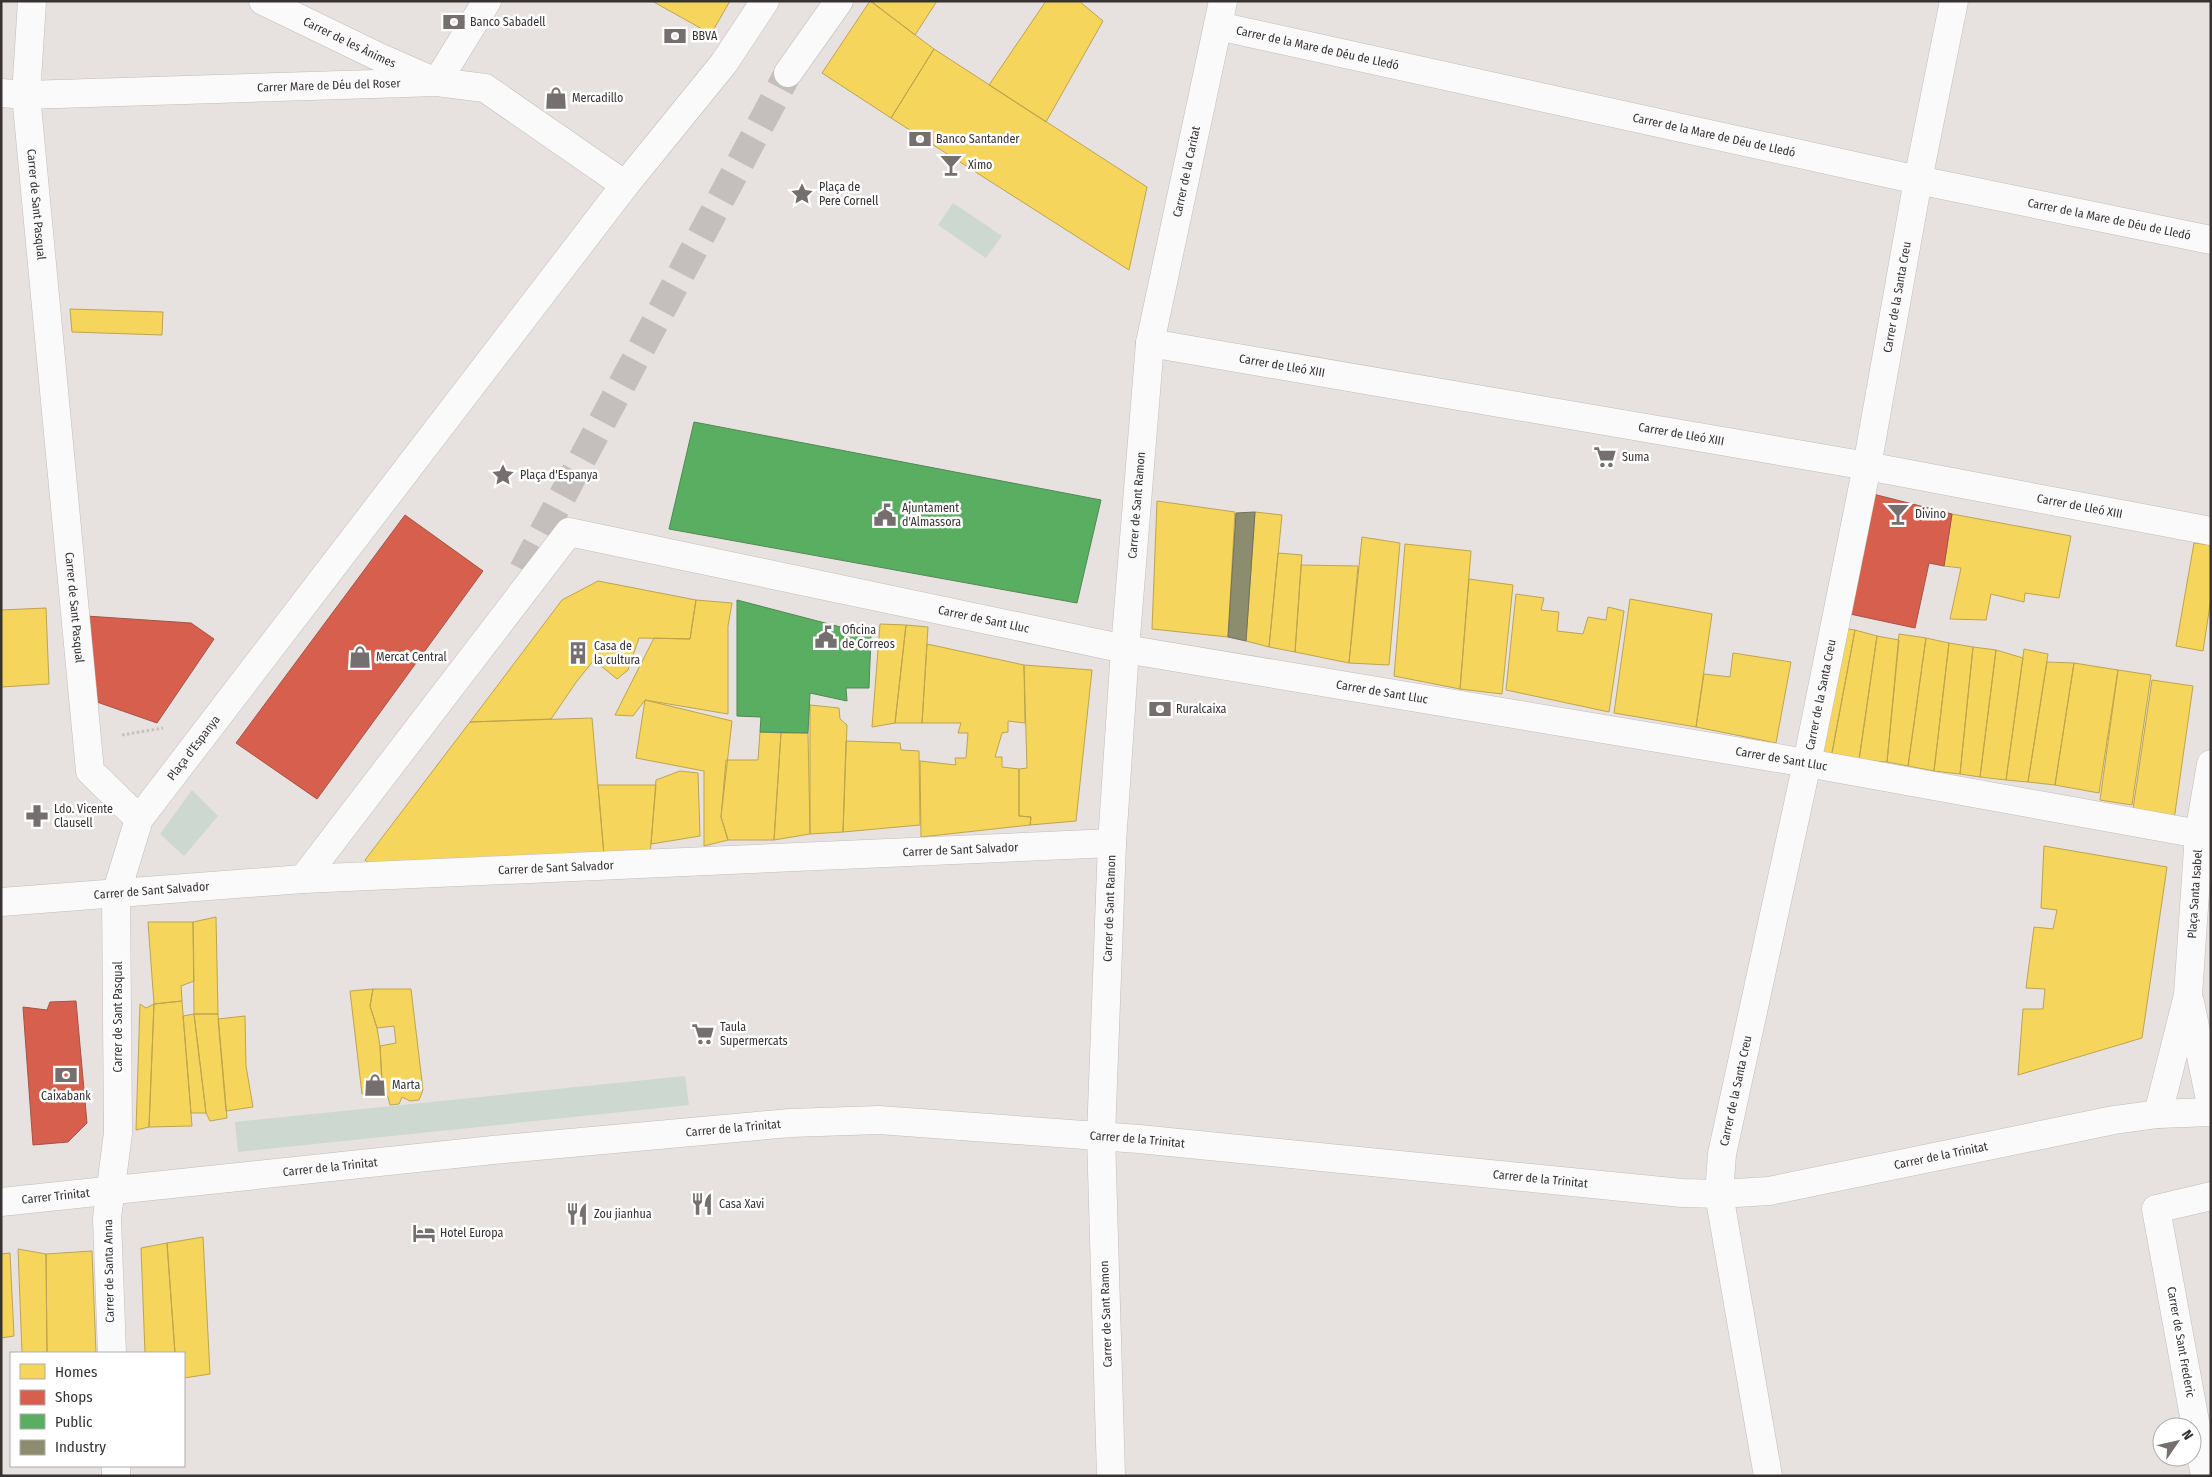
<svg xmlns="http://www.w3.org/2000/svg" width="2212" height="1477" font-family="'Fira Sans Condensed',sans-serif">
	<style>
		.green { fill: #cdd8d0 }
		.homes { fill: #f6d55c; stroke: #bda44f }
		.shops { fill: #d6604d; stroke: #a65245 }
		.public { fill: #5aae61; stroke: #508953 }
		.industry { fill: #8c8c6e; stroke: #72715c }
		.lines { fill: none; stroke-linecap: round; stroke-linejoin: round }
		.minor-tunnel { stroke: #c4bebd; stroke-width: 28; stroke-dasharray: 28 14; stroke-linecap: butt }
		.minor-casing { stroke: #c1bdbc; stroke-width: 29 }
		.path { stroke: #c3c1c0; stroke-width: 3; stroke-dasharray: 2.5 2.5; stroke-linecap: butt }
		.minor { stroke: #fbfafa; stroke-width: 28 }
		.labels { text-anchor: middle; stroke-width: 5; stroke-linejoin: round; paint-order: stroke }
		.poi-label { font-size: 12px; fill: #373332; stroke: #fff; text-anchor: start }
		.street-label { font-size: 12px; fill: #373332; stroke: #fff }
	</style>
	<rect width="100%" height="100%" fill="#e7e1e0"/>
	<path class="green" d="M 953,203 L 1002,236 L 986,258 L 938,225 Z
		M 192,790 L 218,816 L 184,856 L 160,834 Z
		M 685,1076 L 689,1105 L 238,1152 L 235,1122 Z"/>
	<path class="homes" d="M 652,1 L 730,1 L 711,34 Z
		M 870,1 L 934,49 L 891,118 L 822,73 Z
		M 871,1 L 937,1 L 915,35 Z
		M 1046,1 L 1079,1 L 1103,21 L 1046,122 L 989,85 Z
		M 934,49 L 1147,187 L 1129,270 L 891,118 Z
		M 70,309 L 163,312 L 162,335 L 72,332 Z
		M 1157,501 L 1235,512 L 1228,637 L 1152,629 Z
		M 1255,512 L 1282,515 L 1269,647 L 1246,641 Z
		M 1952,514 L 2071,536 L 2059,598 L 2025,593 L 2024,602 L 1991,594 L 1986,620 L 1950,619 L 1961,568 L 1944,566 Z
		M 1362,537 L 1400,543 L 1389,665 L 1349,663 Z
		M 2194,543 L 2211,545 L 2211,598 L 2203,651 L 2176,646 Z
		M 1405,544 L 1471,551 L 1460,689 L 1394,676 Z
		M 1278,553 L 1302,555 L 1295,652 L 1269,647 Z
		M 1301,565 L 1358,566 L 1349,663 L 1295,652 Z
		M 1469,579 L 1513,585 L 1502,694 L 1460,689 Z
		M 598,581 L 696,600 L 690,639 L 639,638 L 628,670 L 617,679 L 594,660 L 577,681 L 551,719 L 470,722 L 562,600 Z
		M 1516,594 L 1544,598 L 1541,610 L 1559,612 L 1557,631 L 1583,634 L 1588,617 L 1606,620 L 1608,607 L 1624,611 L 1609,712 L 1506,690 Z
		M 1630,599 L 1712,614 L 1696,727 L 1614,713 Z
		M 696,600 L 732,603 L 728,626 L 728,714 L 645,700 L 633,716 L 615,715 L 654,638 L 690,639 Z
		M 46,608 L 49,684 L 1,687 L 1,610 Z
		M 880,624 L 906,625 L 895,723 L 872,727 Z
		M 906,625 L 928,627 L 922,723 L 895,723 Z
		M 1841,628 L 1855,630 L 1831,758 L 1815,757 Z
		M 1855,630 L 1877,636 L 1859,760 L 1831,758 Z
		M 1899,634 L 1926,638 L 1908,766 L 1887,762 Z
		M 1877,636 L 1899,640 L 1887,762 L 1859,760 Z
		M 1926,638 L 1949,643 L 1934,771 L 1908,766 Z
		M 1949,643 L 1973,647 L 1960,774 L 1934,771 Z
		M 927,644 L 1024,665 L 1025,723 L 1008,721 L 1008,732 L 1002,733 L 995,757 L 1002,757 L 1002,767 L 1019,769 L 1019,816 L 1031,817 L 1030,825 L 921,837 L 920,761 L 956,765 L 955,758 L 966,758 L 968,733 L 958,733 L 961,723 L 922,723 Z
		M 1973,647 L 1996,650 L 1980,777 L 1960,774 Z
		M 2024,649 L 2048,654 L 2028,782 L 2006,780 Z
		M 1996,650 L 2023,658 L 2006,780 L 1980,777 Z
		M 1733,653 L 1791,662 L 1776,743 L 1696,727 L 1704,674 L 1730,677 Z
		M 2047,662 L 2074,663 L 2055,785 L 2028,782 Z
		M 2074,663 L 2118,670 L 2099,793 L 2055,785 Z
		M 1024,665 L 1092,670 L 1076,821 L 1030,825 L 1031,817 L 1019,816 L 1019,769 L 1027,768 Z
		M 2118,670 L 2151,675 L 2132,805 L 2100,800 Z
		M 2152,680 L 2193,686 L 2174,820 L 2133,809 Z
		M 645,700 L 732,721 L 721,817 L 728,840 L 704,846 L 704,771 L 636,758 Z
		M 810,705 L 839,708 L 840,719 L 847,725 L 843,832 L 810,834 Z
		M 592,718 L 604,855 L 373,866 L 365,860 L 470,722 Z
		M 760,732 L 781,733 L 774,840 L 728,840 L 721,817 L 726,760 L 758,760 Z
		M 781,733 L 808,733 L 810,834 L 774,840 Z
		M 846,741 L 900,743 L 901,750 L 919,751 L 920,825 L 843,832 Z
		M 680,771 L 698,773 L 700,836 L 651,844 L 656,780 Z
		M 598,785 L 656,785 L 650,855 L 604,855 Z
		M 2044,846 L 2167,867 L 2142,1038 L 2018,1075 L 2023,1009 L 2043,1009 L 2045,989 L 2026,988 L 2034,927 L 2053,929 L 2057,910 L 2041,908 Z
		M 216,917 L 218,1014 L 194,1014 L 193,922 Z
		M 148,922 L 193,922 L 194,981 L 181,986 L 182,1001 L 154,1004 Z
		M 373,989 L 411,989 L 423,1090 L 419,1100 L 410,1101 L 402,1097 L 399,1104 L 390,1105 L 388,1097 L 383,1096 L 380,1046 L 396,1043 L 394,1026 L 377,1028 L 370,1006 Z
		M 373,989 L 370,1006 L 377,1028 L 380,1046 L 382,1088 L 362,1094 L 350,991 Z
		M 182,1001 L 192,1126 L 149,1127 L 154,1004 Z
		M 140,1004 L 146,1008 L 154,1004 L 149,1127 L 136,1130 Z
		M 194,1014 L 206,1113 L 191,1113 L 183,1016 Z
		M 194,1014 L 218,1014 L 227,1118 L 210,1121 L 206,1113 Z
		M 245,1016 L 246,1066 L 253,1107 L 226,1111 L 218,1019 Z
		M 203,1237 L 210,1374 L 184,1378 L 184,1353 L 175,1353 L 167,1243 Z
		M 167,1243 L 175,1353 L 145,1353 L 141,1248 Z
		M 18,1249 L 46,1254 L 47,1353 L 22,1353 Z
		M 92,1251 L 96,1353 L 47,1353 L 46,1254 Z
		M 10,1253 L 14,1336 L 1,1338 L 1,1254 Z"/>
	<path class="shops" d="M 1869,493 L 1952,514 L 1944,566 L 1929,563 L 1915,628 L 1850,614 Z
		M 405,515 L 483,571 L 317,799 L 236,743 Z
		M 86,616 L 191,623 L 214,639 L 157,723 L 94,701 Z
		M 76,1001 L 87,1123 L 68,1142 L 33,1145 L 23,1007 L 47,1010 L 50,1002 Z"/>
	<path class="public" d="M 694,422 L 1101,500 L 1077,603 L 669,529 Z
		M 737,600 L 871,635 L 869,688 L 846,688 L 847,701 L 810,693 L 808,733 L 760,732 L 761,717 L 737,716 Z"/>
	<path class="industry" d="M 1255,512 L 1246,641 L 1228,637 L 1236,513 Z"/>
	<g class="lines">
		<path class="minor-tunnel" d="M 523,570 L 788,73"/>
		<defs>
			<g id="minor">
				<path id="s1" d="M 32,1 L 26,95 L 90,771 L 139,819"/>
				<path id="s2" d="M 263,1 L 381,58 L 429,79"/>
				<path id="s3" d="M 1218,26 L 1918,180 L 2211,240"/>
				<path d="M 788,73 L 839,1"/>
				<path d="M 437,82 L 487,1"/>
				<path id="s4" d="M 1,93 L 26,95 L 437,82 L 485,88 L 625,185"/>
				<path id="s5" d="M 1150,343 L 1867,466 L 2211,531"/>
				<path id="s6" d="M 303,879 L 569,532 L 1125,649 L 1807,763 L 2199,834"/>
				<path id="s7" d="M 1,902 L 303,879 L 1112,843"/>
				<path d="M 2190,1002 L 2211,1105"/>
				<path id="s8" d="M 2158,1114 L 2188,995 L 2199,834 L 2211,764"/>
				<path id="s9" d="M 1,1202 L 493,1150 L 790,1123 L 879,1120 L 1139,1139 L 1682,1193 L 1719,1194 L 1769,1191 L 2114,1120 L 2158,1114 L 2211,1112"/>
				<path id="s10" d="M 112,1353 L 107,1218 L 118,1133 L 116,894 L 139,819 L 625,185 L 724,63 L 765,1"/>
				<path d="M 116,1466 L 116,1476"/>
				<path id="s11" d="M 1111,1476 L 1101,1136 L 1112,843 L 1125,649 L 1150,343 L 1223,1"/>
				<path id="s12" d="M 1768,1476 L 1719,1194 L 1722,1154 L 1807,763 L 1867,466 L 1918,180 L 1954,1"/>
				<path d="M 2205,1476 L 2156,1209 L 2211,1196"/>
			</g>
		</defs>
		<use href="#minor" class="minor-casing"/>
		<path class="path" d="M 122,735 L 163,728"/>
		<use href="#minor" class="minor"/>
	</g>
	<defs>
		<symbol id="bank-bare" viewBox="-9 -9 18 18"><path d="M-6-4H6V4H-6ZM0-2.3a2.3 2.3 0 1 0 0 4.6a2.3 2.3 0 1 0 0-4.6Z" fill="#75706f" stroke="#fff" stroke-width="2.5" paint-order="stroke"/></symbol>
		<symbol id="shop-bare" viewBox="-9 -9 18 18"><path d="M-5-2.5h2.3a2.7 3.5 0 0 1 5.4 0H5L5.5 6h-11ZM-1.5-2.5h3a1.5 2.3 0 0 0-3 0Z" fill="#75706f" stroke="#fff" stroke-width="2.5" paint-order="stroke"/></symbol>
		<symbol id="bar-bare" viewBox="-9 -9 18 18"><path d="M-6-5H6L.8 .8V4.5H3.5V6h-7V4.5H-.8V.8Z" fill="#75706f" stroke="#fff" stroke-width="2.5" paint-order="stroke"/></symbol>
		<symbol id="sight-bare" viewBox="-9 -9 18 18"><path d="M0-6L1.8-2.2L6-1.7L2.9 1.2L3.7 5.4L0 3.3L-3.7 5.4L-2.9 1.2L-6-1.7L-1.8-2.2Z" fill="#75706f" stroke="#fff" stroke-width="2.5" paint-order="stroke"/></symbol>
		<symbol id="supermarket-bare" viewBox="-9 -9 18 18"><path d="M-6-5.5h2.5l.6 2H6L4.5 2H-2.5L-4.4-4H-6ZM-1.5 3.2a1.3 1.3 0 1 0 .1 0ZM3 3.2a1.3 1.3 0 1 0 .1 0Z" fill="#75706f" stroke="#fff" stroke-width="2.5" paint-order="stroke"/></symbol>
		<symbol id="civic-bare" viewBox="-9 -9 18 18"><path d="M-.6-6.5H3V-4.5H.6V-3L4-1V1h2V6H-6V1h2V-1L-.6-3ZM-1.2 2.5V6h2.4V2.5Z" fill="#75706f" stroke="#fff" stroke-width="2.5" paint-order="stroke"/></symbol>
		<symbol id="building-bare" viewBox="-9 -9 18 18"><path d="M-4-6H4V6H1V3H-1V6H-4ZM-2.5-4.3h1.7v1.8h-1.7ZM.8-4.3h1.7v1.8H.8ZM-2.5-1h1.7V.8h-1.7ZM.8-1h1.7V.8H.8Z" fill="#75706f" stroke="#fff" stroke-width="2.5" paint-order="stroke"/></symbol>
		<symbol id="pharmacy-bare" viewBox="-9 -9 18 18"><path d="M-2-6h4v4h4v4h-4v4h-4v-4h-4v-4h4Z" fill="#75706f" stroke="#fff" stroke-width="2.5" paint-order="stroke"/></symbol>
		<symbol id="restaurant-bare" viewBox="-9 -9 18 18"><path d="M-5-6h1v4h1v-4h1v4h1v-4h1v5L-1.5 .5V6h-2V.5L-5-1ZM5-6V6H3V1.5H1.5Q1.5-4 5-6Z" fill="#75706f" stroke="#fff" stroke-width="2.5" paint-order="stroke"/></symbol>
		<symbol id="hotel-bare" viewBox="-9 -9 18 18"><path d="M-6-4.5h1.5V1H6V5H4.5V3h-9V5H-6ZM-4 0a1.8 1.8 0 1 1 3.6 0ZM.5 0V-2.5h3Q6-2.5 6 0Z" fill="#75706f" stroke="#fff" stroke-width="2.5" paint-order="stroke"/></symbol>
	</defs>
	<g fill-rule="evenodd">
		<use href="#bank-bare" x="438" y="6" width="32" height="32"/>
		<use href="#bank-bare" x="659" y="20" width="32" height="32"/>
		<use href="#shop-bare" x="540" y="82" width="32" height="32"/>
		<use href="#bank-bare" x="904" y="123" width="32" height="32"/>
		<use href="#bar-bare" x="935" y="149" width="32" height="32"/>
		<use href="#sight-bare" x="786" y="178" width="32" height="32"/>
		<use href="#supermarket-bare" x="1589" y="441" width="32" height="32"/>
		<use href="#sight-bare" x="487" y="459" width="32" height="32"/>
		<use href="#bar-bare" x="1882" y="498" width="32" height="32"/>
		<use href="#civic-bare" x="869" y="499" width="32" height="32"/>
		<use href="#civic-bare" x="810" y="621" width="32" height="32"/>
		<use href="#building-bare" x="562" y="637" width="32" height="32"/>
		<use href="#shop-bare" x="344" y="641" width="32" height="32"/>
		<use href="#bank-bare" x="1144" y="693" width="32" height="32"/>
		<use href="#pharmacy-bare" x="21" y="800" width="32" height="32"/>
		<use href="#supermarket-bare" x="687" y="1018" width="32" height="32"/>
		<use href="#bank-bare" x="50" y="1059" width="32" height="32"/>
		<use href="#shop-bare" x="359" y="1069" width="32" height="32"/>
		<use href="#restaurant-bare" x="686" y="1188" width="32" height="32"/>
		<use href="#restaurant-bare" x="561" y="1198" width="32" height="32"/>
		<use href="#hotel-bare" x="408" y="1217" width="32" height="32"/>
	</g>
	<g class="labels">
		<g class="poi-label">
			<text x="470" y="26">Banco Sabadell</text>
			<text x="692" y="40">BBVA</text>
			<text x="572" y="102">Mercadillo</text>
			<text x="936" y="143">Banco Santander</text>
			<text x="968" y="169">Ximo</text>
			<text x="819" y="191">Plaça de<tspan x="819" dy="14">Pere Cornell</tspan></text>
			<text x="1622" y="461">Suma</text>
			<text x="520" y="479">Plaça d'Espanya</text>
			<text x="902" y="512">Ajuntament<tspan x="902" dy="14">d'Almassora</tspan></text>
			<text x="1915" y="518">Divino</text>
			<text x="842" y="634">Oficina<tspan x="842" dy="14">de Correos</tspan></text>
			<text x="594" y="650">Casa de<tspan x="594" dy="14">la cultura</tspan></text>
			<text x="376" y="661">Mercat Central</text>
			<text x="1176" y="713">Ruralcaixa</text>
			<text x="54" y="813">Ldo. Vicente<tspan x="54" dy="14">Clausell</tspan></text>
			<text x="720" y="1031">Taula<tspan x="720" dy="14">Supermercats</tspan></text>
			<text x="392" y="1089">Marta</text>
			<text x="66" y="1100" text-anchor="middle">Caixabank</text>
			<text x="719" y="1208">Casa Xavi</text>
			<text x="594" y="1218">Zou jianhua</text>
			<text x="440" y="1237">Hotel Europa</text>
		</g>
		<g class="street-label">
			<text dy="4" stroke="none"><textPath href="#s2" startOffset="96">Carrer de les Ànimes</textPath></text>
			<text dy="4" stroke="none"><textPath href="#s3" startOffset="102">Carrer de la Mare de Déu de Lledó</textPath></text>
			<text dy="4" stroke="none"><textPath href="#s4" startOffset="328">Carrer Mare de Déu del Roser</textPath></text>
			<text dy="4" stroke="none"><textPath href="#s3" startOffset="508">Carrer de la Mare de Déu de Lledó</textPath></text>
			<text dy="4" stroke="none"><textPath href="#s11" startOffset="1310">Carrer de la Caritat</textPath></text>
			<text dy="4" stroke="none"><textPath href="#s1" startOffset="204">Carrer de Sant Pasqual</textPath></text>
			<text dy="4" stroke="none"><textPath href="#s3" startOffset="912">Carrer de la Mare de Déu de Lledó</textPath></text>
			<text dy="4" stroke="none"><textPath href="#s12" startOffset="1201">Carrer de la Santa Creu</textPath></text>
			<text dy="4" stroke="none"><textPath href="#s5" startOffset="134">Carrer de Lleó XIII</textPath></text>
			<text dy="4" stroke="none"><textPath href="#s5" startOffset="539">Carrer de Lleó XIII</textPath></text>
			<text dy="4" stroke="none"><textPath href="#s11" startOffset="972">Carrer de Sant Ramon</textPath></text>
			<text dy="4" stroke="none"><textPath href="#s5" startOffset="944">Carrer de Lleó XIII</textPath></text>
			<text dy="4" stroke="none"><textPath href="#s1" startOffset="609">Carrer de Sant Pasqual</textPath></text>
			<text dy="4" stroke="none"><textPath href="#s6" startOffset="861">Carrer de Sant Lluc</textPath></text>
			<text dy="4" stroke="none"><textPath href="#s6" startOffset="1266">Carrer de Sant Lluc</textPath></text>
			<text dy="4" stroke="none"><textPath href="#s12" startOffset="796">Carrer de la Santa Creu</textPath></text>
			<text dy="4" stroke="none"><textPath href="#s10" startOffset="628">Plaça d'Espanya</textPath></text>
			<text dy="4" stroke="none"><textPath href="#s6" startOffset="1671">Carrer de Sant Lluc</textPath></text>
			<text dy="4" stroke="none"><textPath href="#s7" startOffset="961">Carrer de Sant Salvador</textPath></text>
			<text dy="4" stroke="none"><textPath href="#s7" startOffset="556">Carrer de Sant Salvador</textPath></text>
			<text dy="4" stroke="none"><textPath href="#s7" startOffset="151">Carrer de Sant Salvador</textPath></text>
			<text dy="4" stroke="none"><textPath href="#s8" startOffset="224">Plaça Santa Isabel</textPath></text>
			<text dy="4" stroke="none"><textPath href="#s11" startOffset="568">Carrer de Sant Ramon</textPath></text>
			<text transform="translate(118 1017) rotate(-90)" y="4">Carrer de Sant Pasqual</text>
			<text dy="4" stroke="none"><textPath href="#s12" startOffset="391">Carrer de la Santa Creu</textPath></text>
			<text dy="4" stroke="none"><textPath href="#s9" startOffset="736">Carrer de la Trinitat</textPath></text>
			<text dy="4" stroke="none"><textPath href="#s9" startOffset="1141">Carrer de la Trinitat</textPath></text>
			<text dy="4" stroke="none"><textPath href="#s9" startOffset="1951">Carrer de la Trinitat</textPath></text>
			<text dy="4" stroke="none"><textPath href="#s9" startOffset="331">Carrer de la Trinitat</textPath></text>
			<text dy="4" stroke="none"><textPath href="#s9" startOffset="1546">Carrer de la Trinitat</textPath></text>
			<text dy="4" stroke="none"><textPath href="#s9" startOffset="55">Carrer Trinitat</textPath></text>
			<text transform="translate(109 1271) rotate(-91)" y="4">Carrer de Santa Anna</text>
			<text transform="translate(1106 1314) rotate(-92)" y="4">Carrer de Sant Ramon</text>
			<text transform="translate(2181 1342) rotate(80)" y="4">Carrer de Sant Frederic</text>
		</g>
	</g>
	<rect width="2212" height="1477" fill="none" stroke="#373332" stroke-width="5"/>
	<rect x="10" y="1352" width="175" height="115" fill="#ffffff" stroke="#afadad"/>
	<rect x="20" y="1364" width="25" height="15" fill="#f6d55c" stroke="#afadad"/>
	<text x="55" y="1377" font-size="15" fill="#373332">Homes</text>
	<rect x="20" y="1390" width="25" height="15" fill="#d6604d" stroke="#afadad"/>
	<text x="55" y="1402" font-size="15" fill="#373332">Shops</text>
	<rect x="20" y="1414" width="25" height="15" fill="#5aae61" stroke="#afadad"/>
	<text x="55" y="1427" font-size="15" fill="#373332">Public</text>
	<rect x="20" y="1440" width="25" height="15" fill="#8c8c6e" stroke="#afadad"/>
	<text x="55" y="1452" font-size="15" fill="#373332">Industry</text>
	<g transform="translate(2177 1442) rotate(56)"><circle r="24" fill="#ffffff" stroke="#afadad"/>
	<path d="M0-4L9 19L0 12L-9 19Z" fill="#75706f"/>
	<text y="-8" font-size="14" font-weight="bold" text-anchor="middle" fill="#373332">N</text>
	</g>
</svg>
